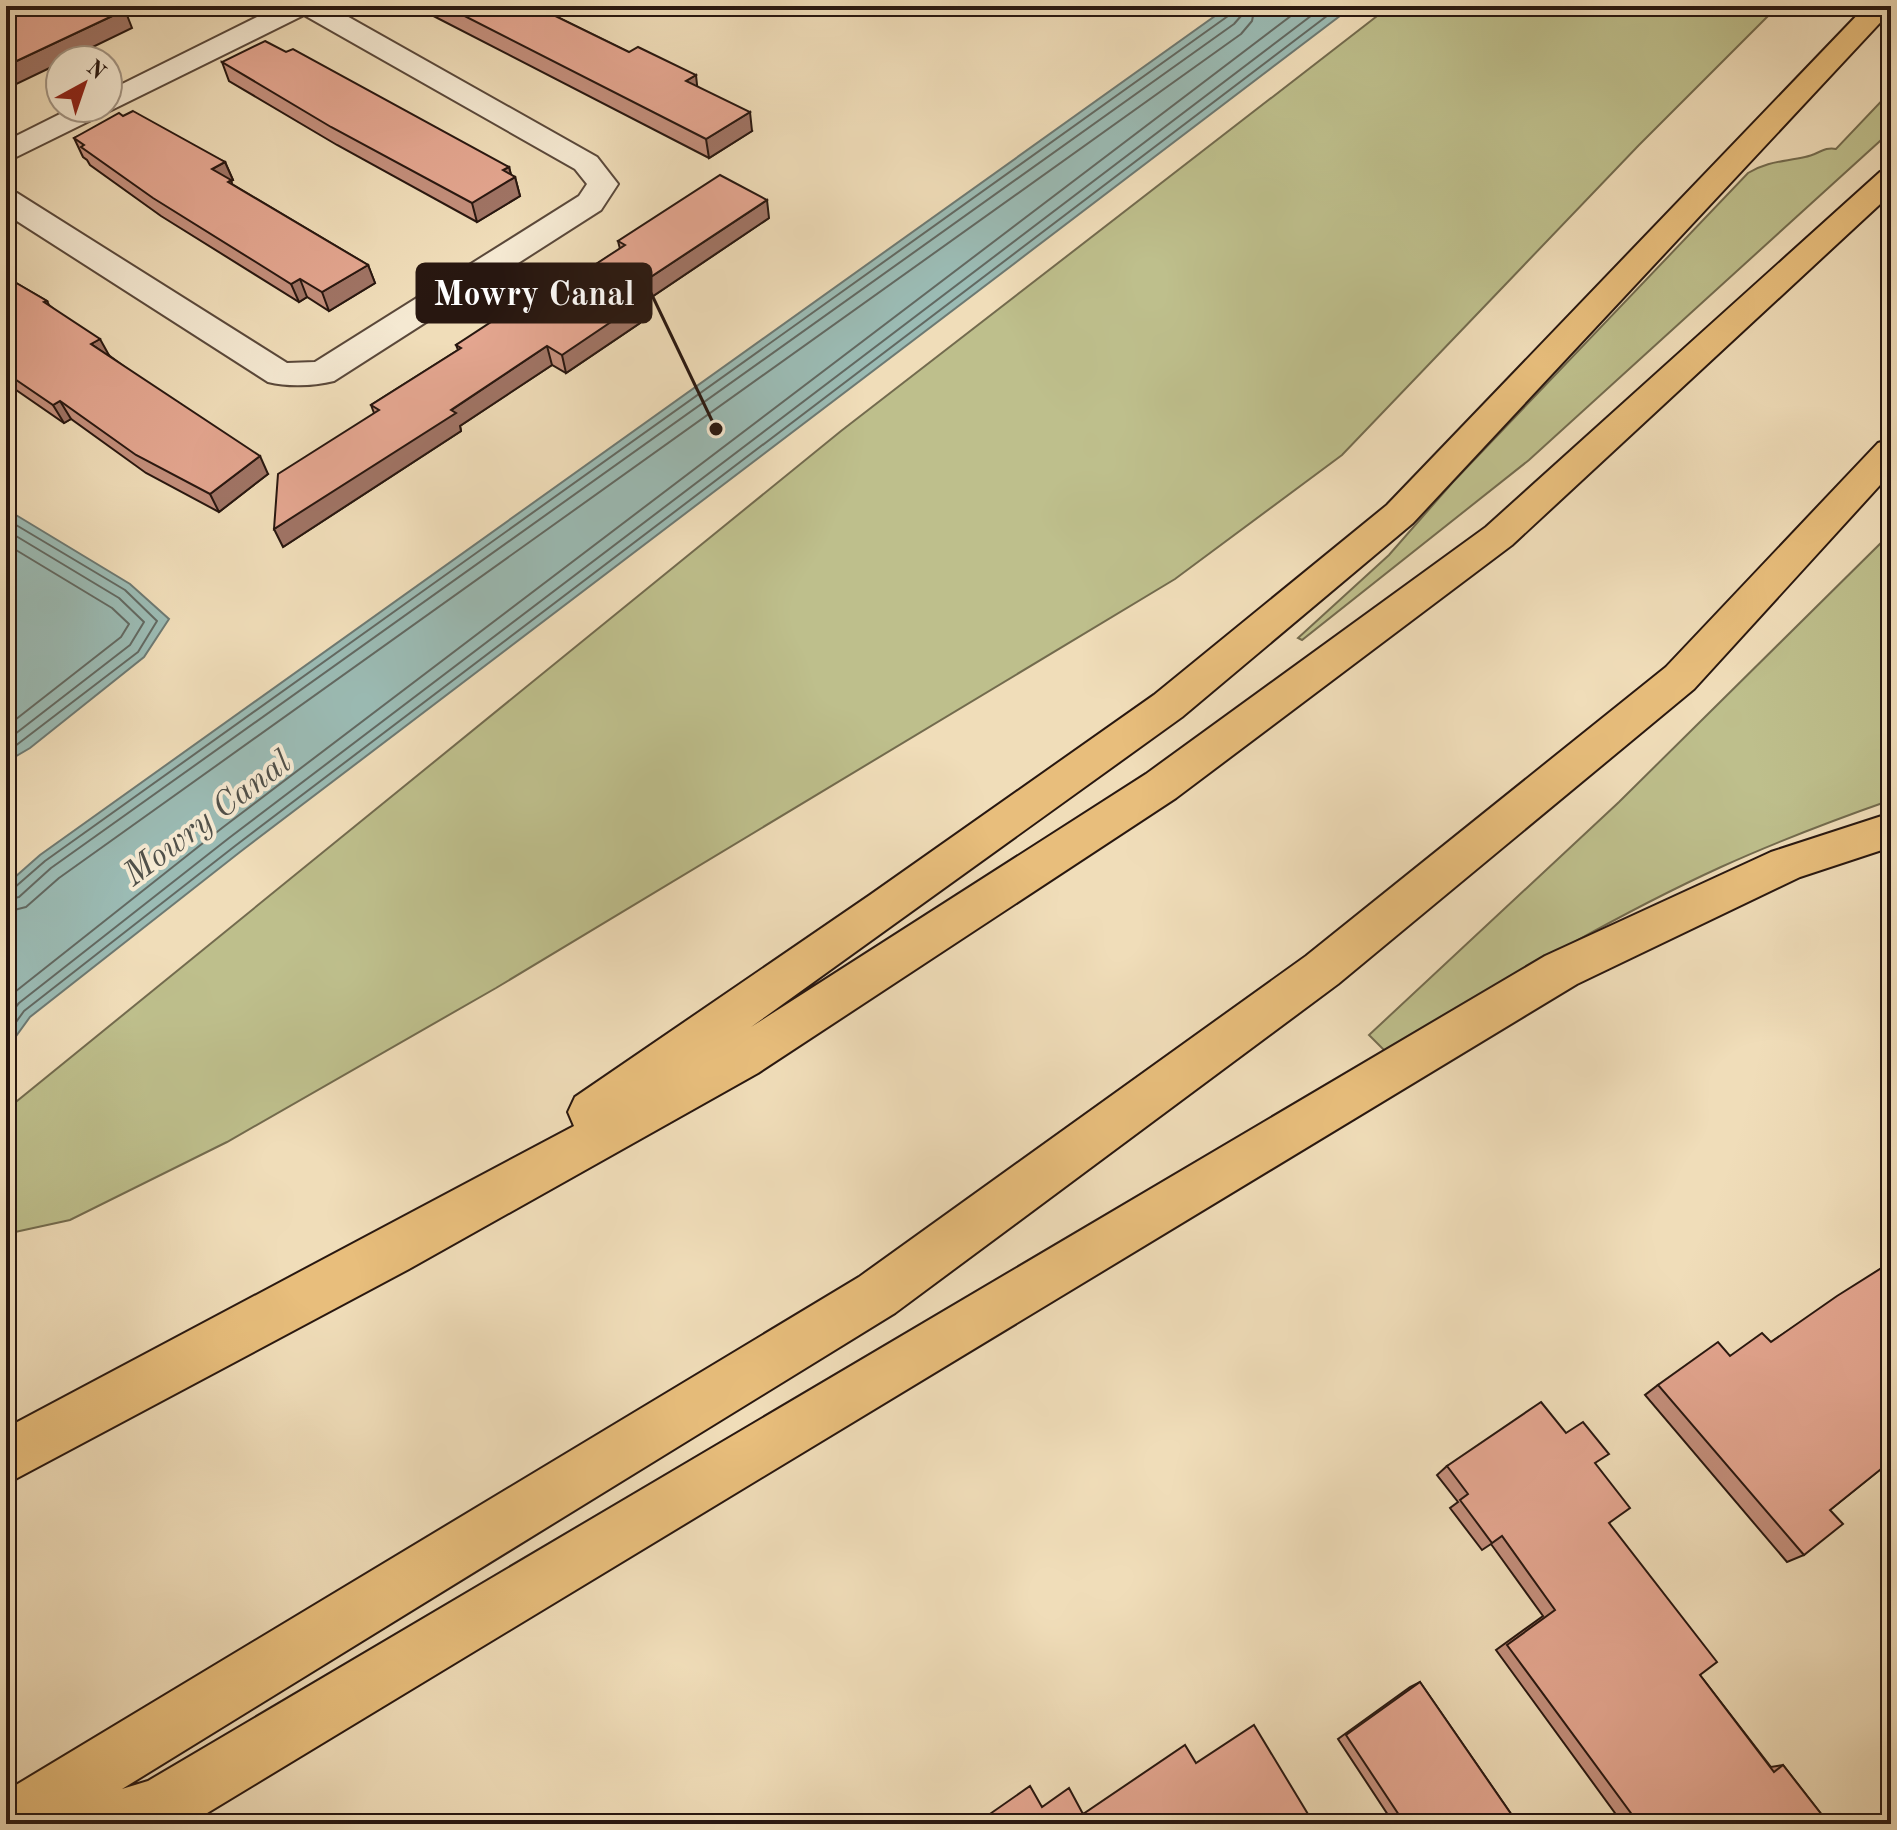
<svg xmlns="http://www.w3.org/2000/svg" width="1897" height="1830" font-family="'Old Standard TT',serif">
	<style>
		.green { fill: #bebf8c; stroke: #736b4e; stroke-width: 2 }
		.water { fill: #9bbbb4; stroke: #6d7972; stroke-width: 2 }
		.lines { fill: none; stroke-linecap: round; stroke-linejoin: round }
		.shore { stroke: #626962; stroke-width: 2 }
		.minor-casing { stroke: #5a483a; stroke-width: 4 }
		.highway-casing { stroke: #281710; stroke-width: 4 }
		.minor { fill: #f5e9d2; fill-rule: evenodd }
		.highway { fill: #e8be7c; fill-rule: evenodd }
		.wall { fill: #c48f7c; stroke: #281710; stroke-width: 2 }
		.shaded-wall { fill: #a07465; stroke: #281710; stroke-width: 2 }
		.building { fill: #e4a690; stroke: #281710; stroke-width: 2 }
		.labels { text-anchor: middle; stroke-width: 8; stroke-linejoin: round; paint-order: stroke }
		.water-label { font-size: 34px; font-style: italic; fill: #505049; stroke: #f5e9d2 }
		.leader { fill: none; stroke: #281710; stroke-width: 3 }
		.callout-dot { fill: #281710; stroke: #f5e9d2; stroke-width: 3 }
		.callout { fill: #281710; stroke: #281710; stroke-width: 3 }
		.callout-label { font-size: 34px; text-anchor: middle; font-weight: bold; fill: #fff }
	</style>
	<rect width="100%" height="100%" fill="#f0ddb9"/>
	<filter id="stains"><feTurbulence type="fractalNoise" baseFrequency=".0025" numOctaves="4"/><feColorMatrix values="0 0 0 0 .2 0 0 0 0 .09 0 0 0 0 .02 0 0 0 .5 -.17"/></filter>
	<radialGradient id="worn" r=".72"><stop offset=".6" stop-color="#630" stop-opacity="0"/><stop offset="1" stop-color="#630" stop-opacity=".3"/></radialGradient>
	<path class="green" d="M 1390,6 L 1778,6 L 1639,145 L 1342,455 L 1175,579 L 496,988 L 227,1142 L 70,1220 L 6,1234 L 6,1110 L 841,431 Z
		M 1891,91 L 1891,131 L 1529,460 L 1302,640 L 1298,638 L 1389,555 L 1453,482 L 1748,173 C 1768,161 1783,162 1805,157 C 1817,155 1825,146 1836,149 Z
		M 1891,533 L 1891,800 C 1834,820 1776,842 1721,867 C 1605,920 1496,987 1386,1052 L 1369,1035 L 1619,802 Z"/>
	<path class="water" d="M 1229,6 L 1353,6 L 240,852 L 30,1017 L 6,1050 L 6,885 L 40,855 Z
		M 6,509 L 130,584 L 169,619 L 144,657 L 30,748 L 6,762 Z"/>
	<g class="lines">
		<path class="shore" d="M 6,519 L 125,590 L 157,621 L 138,652 L 6,753
			M 6,530 L 119,598 L 144,622 L 130,645 L 6,741
			M 6,544 L 112,608 L 129,624 L 121,637 L 6,727
			M 6,890 L 14,888 L 45,861 L 1228,16 L 1232,6
			M 6,900 L 19,897 L 51,868 L 1234,24 L 1241,16 L 1243,6
			M 6,912 L 26,907 L 59,878 L 1241,34 L 1252,21 L 1255,6
			M 6,999 L 222,828 L 1304,6
			M 6,1019 L 19,1003 L 229,838 L 1324,6
			M 6,1036 L 24,1011 L 235,846 L 1340,6"/>
		<defs>
			<path id="minor" d="M 279,6 L 329,6 L 597,157 L 618,184 L 601,210 L 334,381 C 314,386 288,387 268,382 L 6,214 L 6,191 L 17,193 L 287,363 L 315,362 L 579,196 L 587,184 L 575,169 L 304,15 L 6,162 L 6,141 L 72,108 L 108,108 L 108,91 Z"/>
			<path id="highway" d="M 1866,6 L 1891,6 L 1891,11 L 1413,523 L 1182,717 L 751,1027 L 1146,774 L 1486,527 L 1880,172 L 1891,169 L 1891,194 L 1512,545 L 1176,798 L 758,1073 L 409,1269 L 6,1484 L 6,1428 L 574,1126 L 568,1112 L 575,1097 L 870,895 L 1154,695 L 1387,505 Z
				M 1891,439 L 1891,473 L 1694,689 L 1338,984 L 895,1313 L 122,1789 L 148,1781 L 1545,956 L 1771,852 L 1891,813 L 1891,847 L 1800,877 L 1577,984 L 189,1824 L 78,1824 L 82,1814 L 65,1824 L 6,1824 L 6,1791 L 859,1277 L 1306,956 L 1666,667 L 1878,443 Z"/>
		</defs>
		<use href="#minor" class="minor-casing"/>
		<use href="#highway" class="highway-casing"/>
		<use href="#minor" class="minor"/>
		<use href="#highway" class="highway"/>
	</g>
	<path class="wall" d="M 414,6 L 535,6 L 697,86 L 752,131 L 709,158 Z
		M 222,62 L 509,167 L 511,175 L 515,177 L 520,196 L 477,222 L 337,145 L 229,81 Z
		M 123,116 L 225,162 L 233,180 L 231,181 L 232,184 L 368,265 L 375,283 L 329,311 L 307,297 L 299,302 L 161,216 L 90,165 L 87,160 L 83,157 L 74,138 Z
		M 769,218 L 637,307 L 640,323 L 566,373 L 552,365 L 460,426 L 461,431 L 283,547 L 374,413 L 371,405 L 458,350 L 456,345 L 533,300 L 550,294 L 620,249 L 618,241 Z
		M 6,277 L 47,301 L 49,305 L 110,356 L 268,474 L 219,512 L 146,473 L 71,419 L 64,423 L 6,383 Z
		M 1891,1262 L 1891,1473 L 1888,1475 L 1882,1468 L 1830,1510 L 1804,1555 L 1787,1562 L 1645,1395 L 1658,1385 L 1730,1356 L 1771,1342 Z
		M 1566,1433 L 1595,1463 L 1609,1523 L 1700,1675 L 1771,1767 L 1783,1765 L 1829,1824 L 1623,1824 L 1496,1650 L 1543,1616 L 1491,1544 L 1482,1550 L 1450,1508 L 1458,1502 L 1437,1475 L 1447,1466 Z
		M 1420,1682 L 1518,1824 L 1394,1824 L 1338,1739 L 1410,1687 Z"/>
	<path class="shaded-wall" d="M 125,10 L 132,28 L 66,60 L 60,60 L 60,63 L 6,89 L 6,66 Z
		M 696,75 L 698,94 L 686,81 Z
		M 750,112 L 752,131 L 709,158 L 706,139 Z
		M 225,162 L 233,180 L 231,181 L 238,199 L 212,169 Z
		M 509,167 L 512,179 L 515,177 L 520,196 L 477,222 L 472,203 L 503,170 Z
		M 767,200 L 769,218 L 637,307 L 640,323 L 566,373 L 562,355 L 622,296 Z
		M 368,265 L 375,283 L 329,311 L 322,292 Z
		M 300,279 L 307,297 L 299,302 L 291,284 Z
		M 100,339 L 110,357 L 91,344 Z
		M 547,346 L 552,365 L 460,426 L 461,431 L 283,547 L 274,529 Z
		M 60,401 L 71,419 L 64,423 L 53,405 Z
		M 260,456 L 268,474 L 219,512 L 210,494 Z"/>
	<path class="building" d="M 6,6 L 117,6 L 125,10 L 6,66 Z
		M 445,6 L 535,6 L 629,52 L 638,47 L 696,75 L 686,81 L 750,112 L 706,139 Z
		M 265,41 L 286,52 L 293,49 L 509,167 L 503,170 L 515,177 L 472,203 L 331,127 L 222,62 Z
		M 133,111 L 225,162 L 212,169 L 231,180 L 228,182 L 368,265 L 322,292 L 300,279 L 291,284 L 153,198 L 81,147 L 84,145 L 74,138 L 119,113 L 123,116 Z
		M 720,175 L 767,200 L 622,296 L 636,305 L 562,355 L 547,346 L 451,410 L 456,413 L 274,529 L 278,474 L 379,410 L 371,405 L 461,348 L 456,345 L 529,297 L 533,300 L 546,291 L 550,294 L 625,245 L 618,241 Z
		M 6,277 L 47,301 L 44,302 L 100,339 L 91,344 L 260,456 L 210,494 L 136,455 L 60,401 L 53,405 L 6,373 L 6,357 L 8,356 L 6,355 Z
		M 1891,1262 L 1891,1461 L 1830,1510 L 1843,1524 L 1804,1555 L 1658,1385 L 1718,1342 L 1730,1356 L 1762,1333 L 1771,1342 L 1837,1296 Z
		M 1541,1402 L 1566,1433 L 1583,1422 L 1609,1454 L 1595,1463 L 1630,1508 L 1609,1523 L 1717,1662 L 1700,1675 L 1774,1772 L 1783,1765 L 1829,1824 L 1639,1824 L 1507,1645 L 1555,1610 L 1502,1536 L 1492,1543 L 1460,1500 L 1468,1494 L 1447,1466 Z
		M 1420,1682 L 1518,1824 L 1405,1824 L 1346,1735 Z
		M 1254,1725 L 1314,1824 L 977,1824 L 977,1823 L 1030,1786 L 1042,1807 L 1069,1788 L 1083,1814 L 1185,1745 L 1196,1763 Z"/>
	<g class="labels">
		<g class="water-label">
			<text transform="translate(206 817) rotate(-37)" y="12">Mowry Canal</text>
		</g>
	</g>
	<path class="leader" d="M716 429L651 293"/>
	<circle class="callout-dot" cx="716" cy="429" r="8"/>
	<rect class="callout" x="417" y="264" width="234" height="58" rx="8"/>
	<g class="callout-label">
		<text x="534" y="305">Mowry Canal</text>
	</g>
	<rect width="1897" height="1830" fill="none" stroke="#f0ddb9" stroke-width="32"/>
	<rect x="8" y="8" width="1881" height="1814" fill="none" stroke="#281710" stroke-width="4"/>
	<rect x="16" y="16" width="1865" height="1798" fill="none" stroke="#281710" stroke-width="2"/>
	<g transform="translate(84 84) rotate(40)"><circle r="38" fill="#f5e9d2" stroke="#a39584" stroke-width="2"/>
	<path d="M0-6L14 30L0 20L-14 30Z" fill="#8f2418"/>
	<text y="-12" font-size="22" font-weight="bold" text-anchor="middle" fill="#281710">N</text>
	</g>
	<rect width="100%" height="100%" filter="url(#stains)"/>
	<rect width="100%" height="100%" fill="url(#worn)"/>
</svg>
